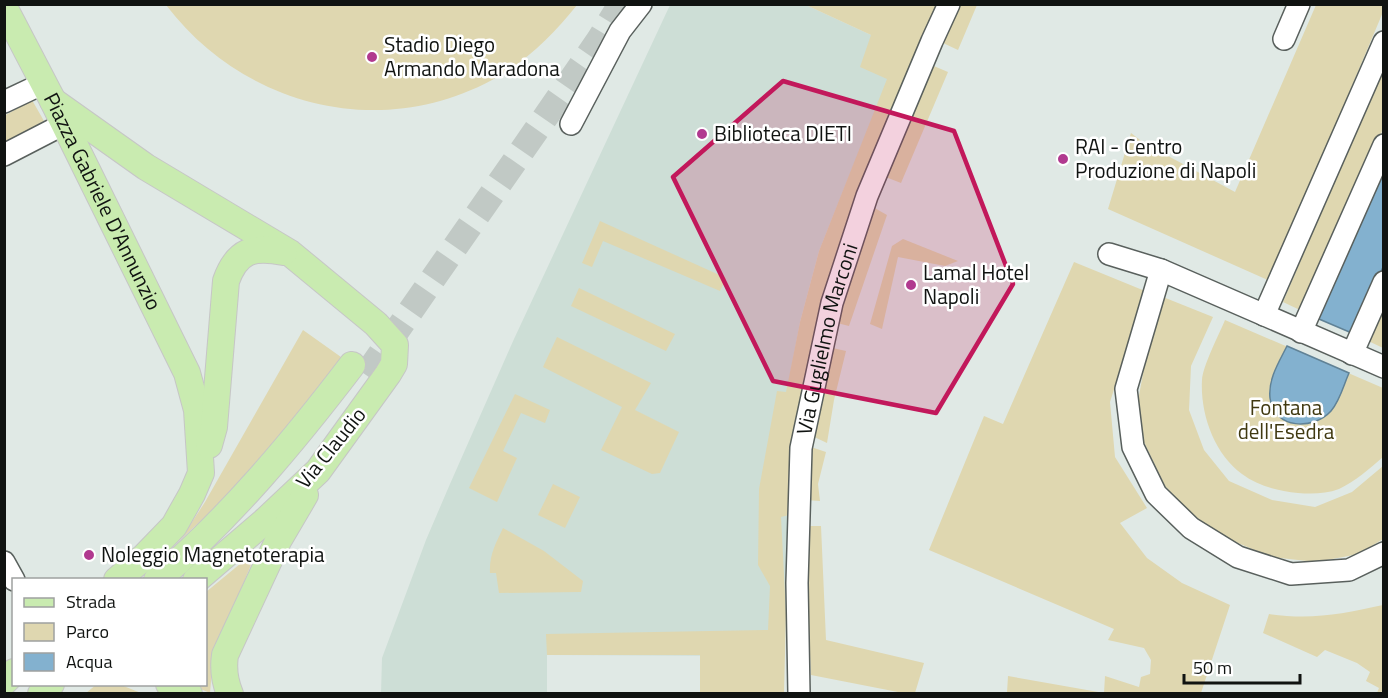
<svg xmlns="http://www.w3.org/2000/svg" width="1388" height="698" font-family="'Titillium Web',sans-serif">
	<style>
		.built { fill: #cdded6 }
		.green { fill: #dfd7b0 }
		.water { fill: #83b1cf; stroke: #608296; stroke-width: 1.5 }
		.lines { fill: none; stroke-linecap: round; stroke-linejoin: round }
		.major-tunnel { stroke: #c1c9c5; stroke-width: 26; stroke-dasharray: 26 13; stroke-linecap: butt }
		.minor-casing { stroke: #59605d; stroke-width: 24 }
		.major-casing { stroke: #c6c6c6; stroke-width: 28 }
		.minor { stroke: #fff; stroke-width: 21 }
		.major { stroke: #c9ebb0; stroke-width: 26 }
		.marked { fill: #c2185b; fill-opacity: 0.2; stroke: #c2185b; stroke-width: 4.5; stroke-linejoin: round }
		.poi-dot { fill: #b1398f; stroke: #fff; stroke-width: 2 }
		.labels { text-anchor: middle; stroke-width: 5; stroke-linejoin: round; paint-order: stroke }
		.poi-label { font-size: 21px; fill: #101311; stroke: #fff; text-anchor: start }
		.street-label { font-size: 21px; fill: #101311; stroke: #fff }
		.park-label { font-size: 21px; fill: #403911; stroke: #fff }
	</style>
	<rect width="100%" height="100%" fill="#e0e9e5"/>
	<path class="built" d="M 670,5 L 806,5 L 871,35 L 888,79 L 819,251 L 800,322 L 785,401 L 789,515 L 784,656 L 547,655 L 547,693 L 381,694 L 382,658 L 426,540 L 450,484 L 514,339 Z"/>
	<path class="green" d="M 166,5 L 577,5 C 554,34 526,62 492,80 C 379,141 243,106 166,5 Z
		M 806,5 L 940,5 L 854,206 L 837,250 L 816,336 L 789,515 L 781,517 L 786,614 L 784,693 L 700,693 L 700,655 L 547,655 L 546,634 L 768,630 L 770,586 L 758,565 L 759,489 L 777,391 L 786,392 L 800,322 L 819,251 L 887,79 L 860,67 L 871,35 Z
		M 960,5 L 977,5 L 958,50 L 943,43 Z
		M 1316,5 L 1383,5 L 1383,12 L 1270,281 L 1108,209 L 1131,133 L 1144,143 L 1235,192 Z
		M 929,64 L 948,72 L 901,183 L 883,176 Z
		M 1383,67 L 1383,129 L 1302,311 L 1283,302 Z
		M 32,100 L 44,121 L 5,144 L 4,116 Z
		M 871,206 L 887,215 L 849,326 L 833,322 Z
		M 600,221 L 726,278 L 720,291 L 603,241 L 592,267 L 582,263 Z
		M 903,239 L 958,261 L 945,266 L 898,257 L 882,329 L 870,324 L 892,246 Z
		M 1074,262 L 1145,291 L 1110,402 L 1115,457 L 1147,508 L 1120,523 L 1147,558 L 1182,583 L 1230,605 L 1201,693 L 1007,693 L 1008,676 L 1104,693 L 1105,676 L 1139,687 L 1141,677 L 1150,674 L 1151,660 L 1144,648 L 1108,640 L 1114,629 L 929,550 L 984,416 L 1003,424 Z
		M 579,288 L 675,334 L 666,351 L 571,306 Z
		M 1383,290 L 1383,348 L 1362,338 Z
		M 1163,297 L 1213,317 L 1191,366 L 1189,410 L 1204,450 L 1229,481 L 1272,500 L 1315,507 L 1352,492 L 1383,466 L 1383,539 L 1359,554 L 1316,562 L 1271,557 L 1226,538 L 1193,515 L 1165,486 L 1144,442 L 1138,401 L 1151,330 Z
		M 1225,320 L 1383,388 L 1383,457 C 1369,469 1356,481 1339,489 C 1326,494 1311,494 1298,493 C 1278,491 1258,486 1242,474 C 1214,454 1200,413 1202,380 C 1203,365 1219,335 1225,320 Z
		M 303,330 L 341,357 L 311,400 L 242,483 L 169,550 L 190,525 L 205,502 Z
		M 557,337 L 651,383 L 635,410 L 679,432 L 660,473 L 652,474 L 601,450 L 622,407 L 543,367 Z
		M 828,347 L 846,351 L 834,400 L 827,443 L 810,435 Z
		M 515,394 L 550,410 L 545,423 L 521,413 L 503,451 L 517,458 L 497,502 L 469,488 Z
		M 805,445 L 826,452 L 818,484 L 820,501 L 806,500 Z
		M 553,484 L 580,497 L 565,528 L 538,515 Z
		M 804,526 L 821,526 L 826,640 L 924,663 L 915,693 L 903,693 L 811,675 Z
		M 503,528 L 544,551 L 583,581 L 581,592 L 499,593 L 496,573 L 490,573 C 489,555 496,543 503,528 Z
		M 257,550 L 213,658 L 210,693 L 191,685 L 206,684 L 206,592 Z
		M 1383,605 L 1383,693 L 1377,693 L 1379,688 L 1366,681 L 1370,672 L 1357,663 L 1325,650 L 1317,657 L 1263,633 L 1269,614 C 1312,620 1342,614 1383,605 Z
		M 97,684 L 121,685 L 141,693 L 86,693 Z"/>
	<path class="water" d="M 1383,157 L 1383,267 L 1354,334 L 1312,316 Z
		M 1287,346 L 1349,373 C 1344,384 1340,401 1331,411 C 1314,430 1274,430 1270,398 C 1268,379 1279,362 1287,346 Z"/>
	<g class="lines">
		<path class="major-tunnel" d="M 366,375 L 599,40 L 621,4"/>
		<defs>
			<g id="minor">
				<path d="M 1284,39 L 1299,4"/>
				<path d="M 4,102 L 44,83"/>
				<path d="M 571,124 L 620,31 L 641,4"/>
				<path d="M 4,155 L 64,124"/>
				<path d="M 1109,254 L 1161,270 L 1384,367"/>
				<path d="M 1161,270 L 1126,389 L 1133,447 L 1156,494 L 1191,528 L 1238,557 L 1291,574 L 1349,570 L 1384,553"/>
				<path d="M 1264,315 L 1384,42"/>
				<path d="M 1301,332 L 1384,145"/>
				<path d="M 1352,354 L 1384,282"/>
				<path d="M 4,562 L 14,580"/>
				<path id="s1" d="M 799,694 L 797,583 L 801,448 L 832,303 L 867,196 L 932,41 L 949,4"/>
			</g>
			<g id="major">
				<path id="s2" d="M 4,7 L 53,101 L 187,373 L 197,410 L 201,473 L 192,494 L 174,526 L 144,557 L 117,580"/>
				<path d="M 53,101 L 146,167 L 290,253 L 376,324 L 395,345 L 394,364 L 388,374 L 318,471 L 266,520 L 196,580"/>
				<path d="M 209,445 L 214,427 L 226,281 C 237,250 253,246 284,252"/>
				<path d="M 157,580 C 231,517 294,441 352,365"/>
				<path d="M 4,682 L 14,672"/>
				<path d="M 169,684 L 189,694"/>
				<path d="M 41,694 L 51,684"/>
				<path d="M 230,694 C 224,680 223,669 225,655 L 278,541 L 305,495"/>
			</g>
		</defs>
		<use href="#minor" class="minor-casing"/>
		<use href="#major" class="major-casing"/>
		<use href="#minor" class="minor"/>
		<use href="#major" class="major"/>
	</g>
	<path class="marked" d="M 783,81 L 954,131 L 1013,284 L 936,413 L 773,381 L 673,177 Z"/>
	<g class="poi-dot">
		<circle cx="372" cy="57" r="6"/>
		<circle cx="702" cy="134" r="6"/>
		<circle cx="1063" cy="159" r="6"/>
		<circle cx="911" cy="285" r="6"/>
		<circle cx="89" cy="555" r="6"/>
	</g>
	<g class="labels">
		<g class="poi-label">
			<text x="384" y="52">Stadio Diego<tspan x="384" dy="24">Armando Maradona</tspan></text>
			<text x="714" y="141">Biblioteca DIETI</text>
			<text x="1075" y="154">RAI - Centro<tspan x="1075" dy="24">Produzione di Napoli</tspan></text>
			<text x="923" y="280">Lamal Hotel<tspan x="923" dy="24">Napoli</tspan></text>
			<text x="101" y="562">Noleggio Magnetoterapia</text>
		</g>
		<g class="street-label">
			<text dy="7" stroke="none"><textPath href="#s2" startOffset="218">Piazza Gabriele D'Annunzio</textPath></text>
			<text dy="7" stroke="none"><textPath href="#s1" startOffset="358">Via Guglielmo Marconi</textPath></text>
			<text transform="translate(331 448) rotate(-51)" y="7">Via Claudio</text>
		</g>
		<g class="park-label">
			<text x="1286" y="415">Fontana<tspan x="1286" dy="24">dell'Esedra</tspan></text>
		</g>
	</g>
	<rect width="1388" height="698" fill="none" stroke="#101311" stroke-width="12"/>
	<rect x="12" y="578" width="195" height="108" fill="#ffffff" stroke="#9fa1a0" stroke-width="1.5"/>
	<rect x="24" y="598" width="30" height="9" fill="#c9ebb0" stroke="#9fa1a0" stroke-width="1.5"/>
	<text x="66" y="608" font-size="18" fill="#101311">Strada</text>
	<rect x="24" y="623" width="30" height="18" fill="#dfd7b0" stroke="#9fa1a0" stroke-width="1.5"/>
	<text x="66" y="638" font-size="18" fill="#101311">Parco</text>
	<rect x="24" y="653" width="30" height="18" fill="#83b1cf" stroke="#9fa1a0" stroke-width="1.5"/>
	<text x="66" y="668" font-size="18" fill="#101311">Acqua</text>
	<path d="M1184 674v9h116v-9" fill="none" stroke="#101311" stroke-width="3"/>
	<text x="1193" y="674" font-size="18" fill="#101311" stroke="#ffffff" stroke-width="4.5" paint-order="stroke">50 m</text>
</svg>
